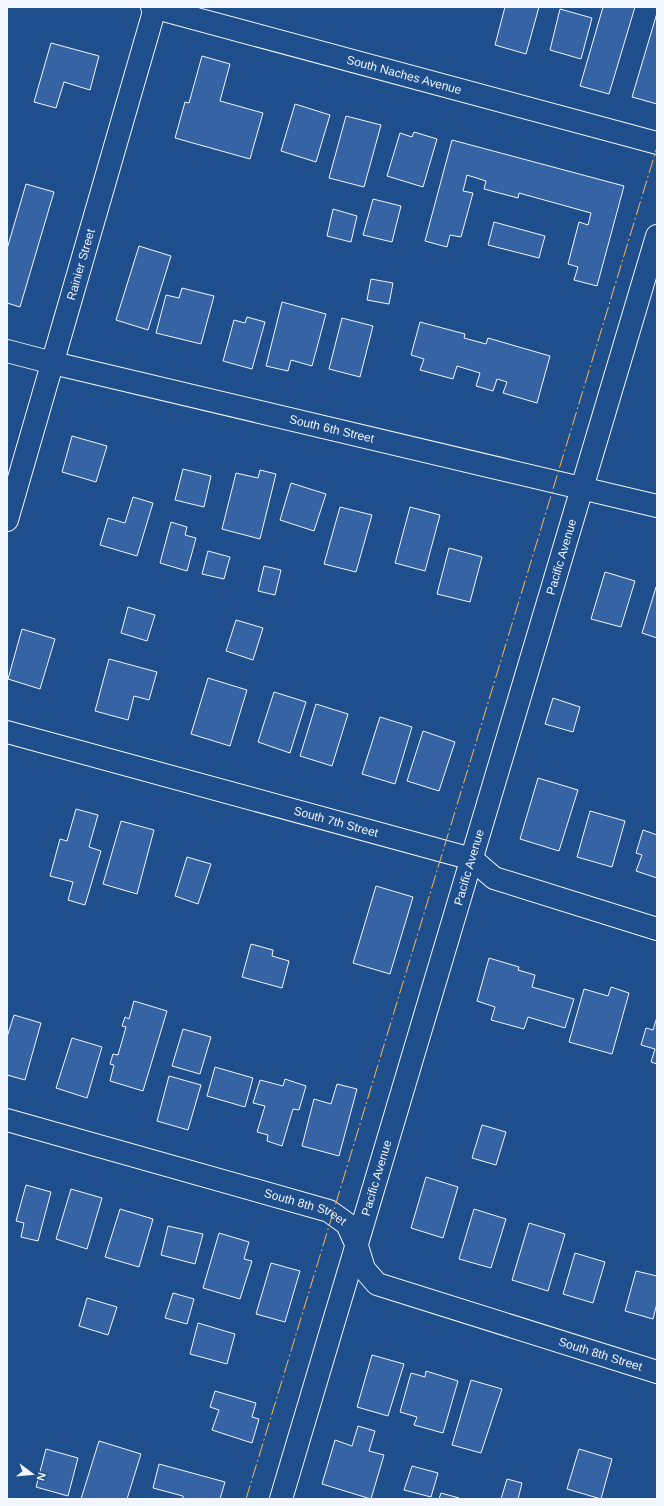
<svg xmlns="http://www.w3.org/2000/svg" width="664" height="1506" font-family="Helvetica,sans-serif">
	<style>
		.building { fill: #3563a3; stroke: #f2f6ff }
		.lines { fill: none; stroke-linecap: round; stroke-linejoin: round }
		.street-casing { stroke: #f2f6ff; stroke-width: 24 }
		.secondary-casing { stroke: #f2f6ff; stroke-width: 24 }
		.street { stroke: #1f4e8c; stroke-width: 22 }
		.secondary { stroke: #1f4e8c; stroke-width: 22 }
		.power { stroke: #ffb74d; stroke-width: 1; stroke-dasharray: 14 3 2 3; stroke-linecap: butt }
		.labels { text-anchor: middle; stroke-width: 3; stroke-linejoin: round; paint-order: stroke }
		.street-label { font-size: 12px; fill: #f2f6ff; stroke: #1f4e8c }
	</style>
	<rect width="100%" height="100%" fill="#1f4e8c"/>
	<path class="building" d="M 505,7 L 539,7 L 526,54 L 495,45 Z
		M 603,7 L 635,7 L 609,94 L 580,86 Z
		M 560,9 L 592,18 L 581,59 L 550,50 Z
		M 657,13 L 657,104 L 632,97 Z
		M 51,43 L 99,56 L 90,90 L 64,82 L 56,108 L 34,102 Z
		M 202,56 L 230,64 L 220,101 L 263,113 L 250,159 L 175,138 L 185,102 L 189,103 Z
		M 295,104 L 330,115 L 316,162 L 281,151 Z
		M 346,116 L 381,125 L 364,187 L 329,178 Z
		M 414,132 L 437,139 L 423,187 L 387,176 L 400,133 L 412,137 Z
		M 452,140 L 624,186 L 597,286 L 574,280 L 578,267 L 568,264 L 579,222 L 588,225 L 591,213 L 519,193 L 518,198 L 484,189 L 486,181 L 467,175 L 463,191 L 473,193 L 461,237 L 450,235 L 447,247 L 425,241 Z
		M 26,184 L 54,192 L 20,307 L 7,303 L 7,249 Z
		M 373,199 L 401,206 L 392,242 L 363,235 Z
		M 333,209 L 357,216 L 351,242 L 327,236 Z
		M 494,222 L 545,236 L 539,258 L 488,245 Z
		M 139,246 L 171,256 L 148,330 L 116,320 Z
		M 371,279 L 393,283 L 389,304 L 367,300 Z
		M 182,288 L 214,296 L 201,344 L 156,333 L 166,295 L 179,298 Z
		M 282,302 L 326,314 L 312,366 L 291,360 L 288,371 L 266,366 Z
		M 247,317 L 265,322 L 252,369 L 223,361 L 234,320 L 245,323 Z
		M 342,318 L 373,326 L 360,377 L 329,369 Z
		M 420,322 L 465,334 L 464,338 L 486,344 L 488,338 L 550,356 L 537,403 L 503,393 L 507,382 L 497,379 L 493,391 L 476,386 L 480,373 L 457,366 L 453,379 L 420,370 L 424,359 L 411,355 Z
		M 72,436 L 107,446 L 96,482 L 62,472 Z
		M 183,469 L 211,476 L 204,507 L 175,500 Z
		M 260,470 L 276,474 L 260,539 L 222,529 L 236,473 L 258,478 Z
		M 291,483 L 326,494 L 314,531 L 280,520 Z
		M 133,497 L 153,503 L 137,556 L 100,545 L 108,518 L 125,523 Z
		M 340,507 L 372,515 L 356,572 L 324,564 Z
		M 410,507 L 440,515 L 425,571 L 395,563 Z
		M 171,522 L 187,527 L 185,535 L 196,538 L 187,571 L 160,563 Z
		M 449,548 L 482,557 L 470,602 L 437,594 Z
		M 208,551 L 230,557 L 224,579 L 202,574 Z
		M 264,566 L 281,570 L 275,595 L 258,591 Z
		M 605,572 L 635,581 L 621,627 L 591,619 Z
		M 656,587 L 657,587 L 657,638 L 642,633 Z
		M 128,607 L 155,615 L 147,641 L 121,633 Z
		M 236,620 L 263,628 L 253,660 L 226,651 Z
		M 22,629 L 55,639 L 40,689 L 8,679 Z
		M 109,659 L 157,672 L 149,700 L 134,696 L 128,720 L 95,711 Z
		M 208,678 L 247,690 L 230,746 L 191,734 Z
		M 274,692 L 306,702 L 290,753 L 258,742 Z
		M 553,698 L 580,707 L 573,732 L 545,724 Z
		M 316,704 L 348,714 L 332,766 L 300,756 Z
		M 380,717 L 412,727 L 395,784 L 362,774 Z
		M 423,731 L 455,742 L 439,791 L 407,781 Z
		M 538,778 L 578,790 L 559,851 L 520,839 Z
		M 76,809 L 98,815 L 89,847 L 101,851 L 85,905 L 68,900 L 73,882 L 50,876 L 60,839 L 67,841 Z
		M 590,811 L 625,821 L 612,867 L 577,857 Z
		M 121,821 L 154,830 L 137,894 L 103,884 Z
		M 643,830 L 657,835 L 657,878 L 636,871 L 642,855 L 636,853 Z
		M 187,857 L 211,864 L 198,904 L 175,896 Z
		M 376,886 L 413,897 L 390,974 L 353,963 Z
		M 251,944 L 273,950 L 272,956 L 289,961 L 282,988 L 242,977 Z
		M 489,958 L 519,967 L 518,970 L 535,975 L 532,987 L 574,999 L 565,1028 L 528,1017 L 524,1029 L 491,1020 L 495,1007 L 477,1001 Z
		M 611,987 L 629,993 L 612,1054 L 569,1042 L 584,989 L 608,996 Z
		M 134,1001 L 167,1011 L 143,1091 L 110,1081 L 114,1065 L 110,1064 L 113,1054 L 118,1055 L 126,1027 L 122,1026 L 125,1017 L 129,1019 Z
		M 14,1015 L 41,1023 L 25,1080 L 7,1075 L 7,1037 Z
		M 657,1017 L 657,1064 L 651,1062 L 655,1049 L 641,1045 L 646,1028 L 653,1030 Z
		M 183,1029 L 211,1037 L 200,1074 L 172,1066 Z
		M 72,1038 L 102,1047 L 87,1098 L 56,1088 Z
		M 215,1067 L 253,1078 L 245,1107 L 207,1096 Z
		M 169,1076 L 201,1085 L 188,1130 L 157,1121 Z
		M 285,1079 L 306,1086 L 299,1110 L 293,1109 L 282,1146 L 267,1141 L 268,1135 L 257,1132 L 265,1106 L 253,1103 L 260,1080 L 283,1086 Z
		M 337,1084 L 357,1089 L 339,1156 L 302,1146 L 314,1099 L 331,1104 Z
		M 482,1125 L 506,1132 L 496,1165 L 472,1158 Z
		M 426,1177 L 458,1187 L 443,1238 L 411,1228 Z
		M 26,1185 L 51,1192 L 38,1241 L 21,1237 L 24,1223 L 16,1221 Z
		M 71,1189 L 102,1198 L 87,1249 L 56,1239 Z
		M 120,1209 L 153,1219 L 139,1267 L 105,1257 Z
		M 474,1209 L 506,1219 L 491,1268 L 459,1259 Z
		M 529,1223 L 565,1234 L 548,1291 L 512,1280 Z
		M 168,1226 L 203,1234 L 195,1264 L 161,1255 Z
		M 219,1233 L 249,1242 L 244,1259 L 252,1261 L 240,1299 L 203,1288 Z
		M 575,1253 L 605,1262 L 593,1303 L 563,1294 Z
		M 271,1263 L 300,1271 L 285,1322 L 256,1314 Z
		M 636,1271 L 657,1276 L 657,1303 L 653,1319 L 625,1311 Z
		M 173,1293 L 194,1299 L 187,1324 L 165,1318 Z
		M 87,1298 L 117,1307 L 108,1335 L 79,1326 Z
		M 198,1323 L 235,1334 L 227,1364 L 190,1354 Z
		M 372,1355 L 404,1364 L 388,1416 L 357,1407 Z
		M 426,1371 L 458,1381 L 443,1433 L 414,1425 L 417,1417 L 400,1412 L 411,1373 L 425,1377 Z
		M 471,1380 L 502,1389 L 481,1453 L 452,1445 Z
		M 215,1391 L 256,1403 L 252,1417 L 259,1419 L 252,1443 L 212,1430 L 219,1410 L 210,1407 Z
		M 358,1426 L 375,1431 L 369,1451 L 384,1455 L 371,1499 L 322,1484 L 335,1440 L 352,1446 Z
		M 99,1441 L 141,1454 L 127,1499 L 81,1499 Z
		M 46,1449 L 78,1458 L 68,1496 L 36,1487 Z
		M 579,1449 L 612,1459 L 601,1499 L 567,1489 Z
		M 159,1464 L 225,1482 L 220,1499 L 183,1499 L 183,1496 L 153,1488 Z
		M 412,1466 L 438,1473 L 431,1497 L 404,1490 Z
		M 507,1479 L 522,1483 L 518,1499 L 501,1499 Z
		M 441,1493 L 459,1498 L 459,1499 L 439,1499 Z"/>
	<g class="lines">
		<defs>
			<g id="street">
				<path id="s1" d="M 152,7 L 657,143"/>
				<path id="s2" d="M 7,520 L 155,8"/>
				<path id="s3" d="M 7,732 L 472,859 L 494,878 L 657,929"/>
				<path id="s4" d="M 7,1120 L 329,1211 L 347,1224 L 357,1246 L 364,1269 L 377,1284 L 657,1372"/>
			</g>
			<g id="secondary">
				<path id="s5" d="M 7,351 L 53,363 L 657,506"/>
				<path id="s6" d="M 281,1499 L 657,236"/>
			</g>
		</defs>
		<use href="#street" class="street-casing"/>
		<use href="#secondary" class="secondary-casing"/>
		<use href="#street" class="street"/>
		<use href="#secondary" class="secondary"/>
		<path class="power" d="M 246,1499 L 657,147"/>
	</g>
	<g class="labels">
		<g class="street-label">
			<text dy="4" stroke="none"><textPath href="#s1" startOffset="261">South Naches Avenue</textPath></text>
			<text dy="4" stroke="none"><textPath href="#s2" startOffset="266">Rainier Street</textPath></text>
			<text dy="4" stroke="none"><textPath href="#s5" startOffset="334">South 6th Street</textPath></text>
			<text dy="4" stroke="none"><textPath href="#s6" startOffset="983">Pacific Avenue</textPath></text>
			<text dy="4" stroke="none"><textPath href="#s3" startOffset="341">South 7th Street</textPath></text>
			<text dy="4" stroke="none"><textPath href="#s6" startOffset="659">Pacific Avenue</textPath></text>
			<text dy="4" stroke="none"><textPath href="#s6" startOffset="335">Pacific Avenue</textPath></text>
			<text dy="4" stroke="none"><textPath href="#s4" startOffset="311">South 8th Street</textPath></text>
			<text dy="4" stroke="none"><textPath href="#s4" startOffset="659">South 8th Street</textPath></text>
		</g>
	</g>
	<rect width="664" height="1506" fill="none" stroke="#f2f6ff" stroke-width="16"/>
	<g transform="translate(32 1474) rotate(106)" stroke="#1f4e8c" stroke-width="3" paint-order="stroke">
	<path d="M0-3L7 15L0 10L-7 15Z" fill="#f2f6ff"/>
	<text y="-6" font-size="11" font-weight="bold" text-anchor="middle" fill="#f2f6ff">N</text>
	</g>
</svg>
